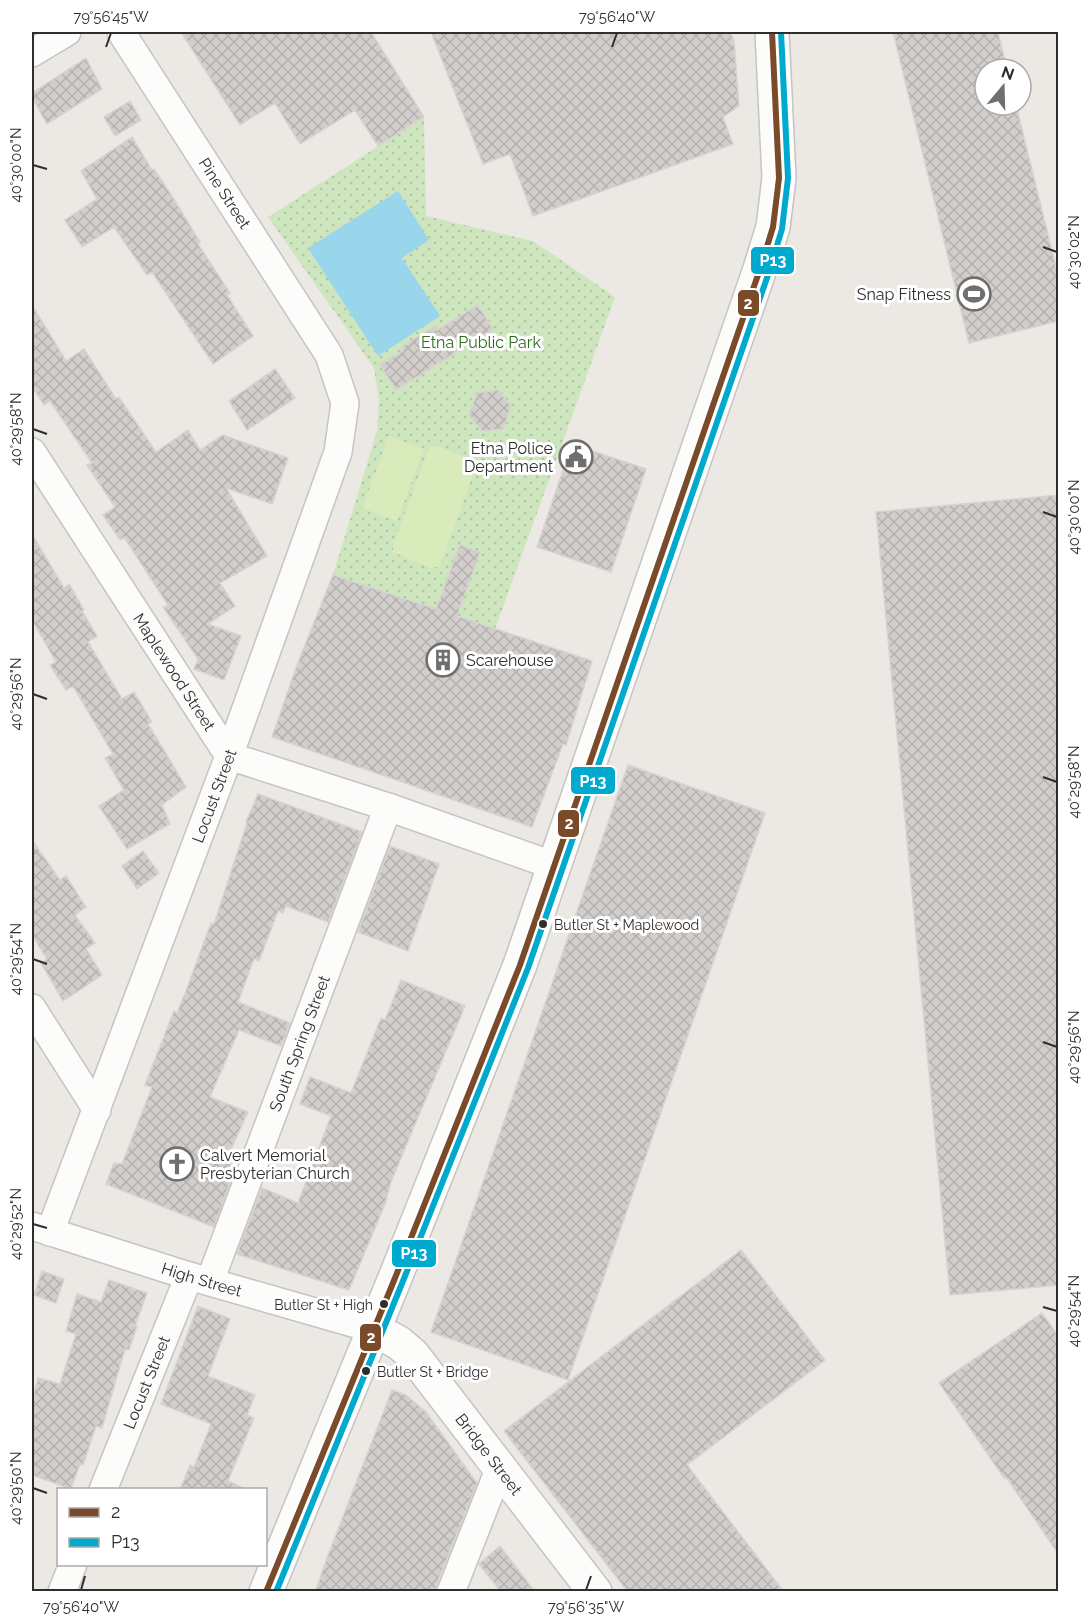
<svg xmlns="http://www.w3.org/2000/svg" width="1090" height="1623" font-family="Raleway,sans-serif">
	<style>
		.park { fill: url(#park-dots) }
		.pitch { fill: #d9eabb }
		.water { fill: #99d6ec }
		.building { fill: url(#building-cross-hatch); stroke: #d7d4d0; stroke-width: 1.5 }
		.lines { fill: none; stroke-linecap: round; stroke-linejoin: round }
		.street-casing { stroke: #c5c4c5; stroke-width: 30 }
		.secondary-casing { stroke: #c5c4c5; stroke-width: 36 }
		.street { stroke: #fcfcfb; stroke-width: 27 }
		.secondary { stroke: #fcfcfb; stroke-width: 33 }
		.bus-1-casing { stroke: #fff; stroke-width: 10 }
		.bus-2-casing { stroke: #fff; stroke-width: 10 }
		.bus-1 { stroke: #7a4b2a; stroke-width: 6 }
		.bus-2 { stroke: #00a9ce; stroke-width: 6 }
		.ticks { fill: none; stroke: #2e2e2e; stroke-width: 2 }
		.bus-dot { fill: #2e2e2e; stroke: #fff; stroke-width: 2 }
		.labels { text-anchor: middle; stroke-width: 6; stroke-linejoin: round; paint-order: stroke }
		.bus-label { font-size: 14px; fill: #2e2e2e; stroke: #fff; text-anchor: start }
		.street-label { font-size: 16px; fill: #2e2e2e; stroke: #fff }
		.poi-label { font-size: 16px; fill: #2e2e2e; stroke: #fff; text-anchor: end }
		.park-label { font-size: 16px; fill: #2c6e1b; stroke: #fff }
		.line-badge { stroke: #fff; stroke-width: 2 }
		.badge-label { font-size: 16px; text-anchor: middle; font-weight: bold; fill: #fff }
		.neatline { fill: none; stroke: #2e2e2e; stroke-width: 2 }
		.ticks-label { font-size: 15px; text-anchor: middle; fill: #2e2e2e }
	</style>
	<defs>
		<pattern id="park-dots" width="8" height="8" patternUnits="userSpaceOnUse" patternTransform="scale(1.5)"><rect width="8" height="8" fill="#cee6be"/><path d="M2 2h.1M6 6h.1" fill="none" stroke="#b1c6a4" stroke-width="1.8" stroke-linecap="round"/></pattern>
		<pattern id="building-cross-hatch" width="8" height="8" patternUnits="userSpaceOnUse" patternTransform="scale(1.5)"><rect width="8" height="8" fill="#d1cecb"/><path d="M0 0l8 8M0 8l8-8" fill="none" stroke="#b4b1af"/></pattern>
	</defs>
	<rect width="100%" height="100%" fill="#ece8e4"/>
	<path class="park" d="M 424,117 L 426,216 L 533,241 L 615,297 L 495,629 L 333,575 L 377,431 L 379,400 L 374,368 L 268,217 Z"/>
	<path class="pitch" d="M 389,436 L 424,449 L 397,521 L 362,508 Z
		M 437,446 L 470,459 L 475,462 L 475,469 L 441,563 L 436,567 L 430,568 L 393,552 L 393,546 L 427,453 L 431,447 Z"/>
	<path class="water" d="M 398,191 L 429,240 L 402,258 L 440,316 L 378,356 L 308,248 Z"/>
	<path class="building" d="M 181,32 L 371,32 L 424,117 L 378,146 L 355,110 L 300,144 L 275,103 L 240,125 Z
		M 431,32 L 730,32 L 734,41 L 739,106 L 723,117 L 733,144 L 533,216 L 510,154 L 483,164 Z
		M 893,32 L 998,32 L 1007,69 L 985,69 L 985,105 L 1016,105 L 1059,279 L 1059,321 L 969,343 Z
		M 86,58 L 102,89 L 47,124 L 32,97 L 32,93 Z
		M 130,101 L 141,120 L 115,136 L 104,117 Z
		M 132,137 L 152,170 L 154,169 L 172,196 L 200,242 L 198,244 L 230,293 L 227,295 L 253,336 L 213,364 L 152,272 L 147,275 L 114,227 L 82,247 L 65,220 L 97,199 L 81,171 Z
		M 32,305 L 66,361 L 84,349 L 116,399 L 119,397 L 156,452 L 188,430 L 200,450 L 223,435 L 288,458 L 272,504 L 226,488 L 267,556 L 220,583 L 235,606 L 208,624 L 241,636 L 224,680 L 194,669 L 198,659 L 163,607 L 165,607 L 168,605 L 124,537 L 120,540 L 103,515 L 115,507 L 87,465 L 92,463 L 50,401 L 44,405 L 32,387 Z
		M 478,305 L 493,329 L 396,390 L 380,365 L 403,351 L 401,347 L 435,326 L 437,330 Z
		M 275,369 L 295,398 L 247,430 L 229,401 Z
		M 498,390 L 511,406 L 503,429 L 482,431 L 469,415 L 477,393 Z
		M 572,444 L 646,469 L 611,572 L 537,547 Z
		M 1059,495 L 1059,1285 L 950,1295 L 876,512 Z
		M 32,534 L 64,588 L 69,584 L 84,610 L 82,611 L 97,636 L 88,642 L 122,699 L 134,692 L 152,722 L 148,724 L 186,787 L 162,805 L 170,824 L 127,849 L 99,806 L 124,790 L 105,758 L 113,754 L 73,686 L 66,690 L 50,665 L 56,662 L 32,620 Z
		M 460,545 L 480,552 L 457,616 L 592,661 L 566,745 L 563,744 L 532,827 L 272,737 L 297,665 L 333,575 L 436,609 Z
		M 628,765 L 765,813 L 568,1380 L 431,1332 Z
		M 258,794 L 362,832 L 328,922 L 286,906 L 283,913 L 278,911 L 259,961 L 254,959 L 238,1002 L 290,1023 L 281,1046 L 239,1030 L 210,1097 L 248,1112 L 231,1149 L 236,1151 L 227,1174 L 232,1177 L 214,1227 L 106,1184 L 114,1163 L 122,1164 L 152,1087 L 145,1085 L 174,1011 L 177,1013 L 186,991 L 211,923 L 214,924 L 247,823 L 246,822 Z
		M 32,840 L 60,880 L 66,876 L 86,907 L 75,915 L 95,943 L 86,949 L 102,975 L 63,1001 L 41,963 L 47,959 L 32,935 Z
		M 390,846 L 439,864 L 408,951 L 358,932 Z
		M 143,851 L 159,873 L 137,889 L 122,866 Z
		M 401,980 L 465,1006 L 406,1146 L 391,1182 L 385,1204 L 349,1290 L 237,1254 L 262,1188 L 298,1203 L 331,1116 L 300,1104 L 310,1077 L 351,1093 L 381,1018 L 385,1020 Z
		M 741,1250 L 825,1360 L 687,1465 L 784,1592 L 628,1592 L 504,1431 Z
		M 42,1271 L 64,1279 L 56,1303 L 34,1295 Z
		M 109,1280 L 147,1293 L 135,1326 L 137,1326 L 129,1350 L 125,1349 L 102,1428 L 96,1426 L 83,1465 L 80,1464 L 71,1489 L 32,1475 L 32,1400 L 38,1378 L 60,1384 L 76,1334 L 66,1331 L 77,1294 L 101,1302 Z
		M 198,1306 L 230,1319 L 208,1376 L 255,1395 L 247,1415 L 254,1418 L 228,1481 L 247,1490 L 180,1490 L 190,1465 L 194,1467 L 211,1424 L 161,1404 Z
		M 1042,1313 L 1059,1337 L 1059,1555 L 1006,1477 L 1004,1478 L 939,1383 Z
		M 392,1390 L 406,1395 L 426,1412 L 477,1483 L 436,1586 L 436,1592 L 315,1592 L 327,1558 Z
		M 500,1546 L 535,1592 L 501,1592 L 479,1564 Z"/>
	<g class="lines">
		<defs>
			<g id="street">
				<path d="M 32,53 L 67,32"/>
				<path id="s1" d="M 32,452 L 229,756 L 388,807 L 555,866"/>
				<path d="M 32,1008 L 97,1110"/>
				<path id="s2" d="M 32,1226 L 189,1276 L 374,1329"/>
				<path id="s3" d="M 50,1232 L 229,756 L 338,452 L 345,403 L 329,355 L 121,32"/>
				<path id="s4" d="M 210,1281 L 388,807"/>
				<path id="s5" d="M 103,1490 L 189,1276"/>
				<path d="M 62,1592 L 73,1564"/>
				<path d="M 451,1592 L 500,1467"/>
			</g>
			<g id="secondary">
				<path id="s6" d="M 374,1329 L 399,1343 L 413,1355 L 595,1592"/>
				<path d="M 266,1592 L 395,1278 L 520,965 L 760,269 L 773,227 L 779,178 L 772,32"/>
			</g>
		</defs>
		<use href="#street" class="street-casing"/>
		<use href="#secondary" class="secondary-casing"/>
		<use href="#street" class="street"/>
		<use href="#secondary" class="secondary"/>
		<defs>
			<path id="bus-1" d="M 266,1592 L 395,1278 L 520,965 L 760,269 L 773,227 L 779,178 L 772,32"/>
			<path id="bus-2" d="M 276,1592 L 403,1281 L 528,968 L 769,272 L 782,229 L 788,178 L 781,32"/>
		</defs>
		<use href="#bus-1" class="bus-1-casing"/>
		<use href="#bus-2" class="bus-2-casing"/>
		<use href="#bus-1" class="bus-1"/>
		<use href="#bus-2" class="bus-2"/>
	</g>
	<path class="ticks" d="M 106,47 L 111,33M 612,47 L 617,33M 33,165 L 47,169M 1043,247 L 1057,252M 33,429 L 47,434M 1043,512 L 1057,517M 33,694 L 47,699M 1043,777 L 1057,782M 33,959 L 47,964M 1043,1042 L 1057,1047M 33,1224 L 47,1228M 1043,1307 L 1057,1311M 33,1488 L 47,1493M 81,1590 L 85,1576M 586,1590 L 591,1576"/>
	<defs>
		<symbol id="stadium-ring" viewBox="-11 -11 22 22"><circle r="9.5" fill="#fff" stroke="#706f6e" stroke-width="1.5"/><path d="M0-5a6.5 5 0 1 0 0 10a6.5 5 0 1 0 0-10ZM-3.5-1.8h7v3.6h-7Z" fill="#706f6e"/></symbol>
		<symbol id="civic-ring" viewBox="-11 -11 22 22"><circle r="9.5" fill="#fff" stroke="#706f6e" stroke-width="1.5"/><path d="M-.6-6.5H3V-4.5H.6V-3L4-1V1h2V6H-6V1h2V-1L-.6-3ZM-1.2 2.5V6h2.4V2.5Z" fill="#706f6e"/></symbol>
		<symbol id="building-ring" viewBox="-11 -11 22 22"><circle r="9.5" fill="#fff" stroke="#706f6e" stroke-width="1.5"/><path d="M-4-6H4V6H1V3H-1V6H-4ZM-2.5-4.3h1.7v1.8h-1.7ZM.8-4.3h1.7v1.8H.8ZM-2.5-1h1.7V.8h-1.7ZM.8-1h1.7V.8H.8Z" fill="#706f6e"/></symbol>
		<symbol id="church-ring" viewBox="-11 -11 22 22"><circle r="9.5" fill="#fff" stroke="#706f6e" stroke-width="1.5"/><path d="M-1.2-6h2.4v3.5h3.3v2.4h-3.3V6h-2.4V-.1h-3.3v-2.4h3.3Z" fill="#706f6e"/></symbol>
	</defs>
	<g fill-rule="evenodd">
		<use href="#stadium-ring" x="955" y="275" width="38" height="38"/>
		<use href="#civic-ring" x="557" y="438" width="38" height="38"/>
		<use href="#building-ring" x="424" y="641" width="38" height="38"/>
		<use href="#church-ring" x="158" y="1145" width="38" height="38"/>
	</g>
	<g class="bus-dot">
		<circle cx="543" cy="924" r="5"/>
		<circle cx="384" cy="1304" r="5"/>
		<circle cx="366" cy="1371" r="5"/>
	</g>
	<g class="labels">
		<g class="bus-label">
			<text x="554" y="930">Butler St + Maplewood</text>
			<text x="373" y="1310" text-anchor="end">Butler St + High</text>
			<text x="377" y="1377">Butler St + Bridge</text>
		</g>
		<g class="street-label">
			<text transform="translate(225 193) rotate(57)" y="6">Pine Street</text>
			<text dy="6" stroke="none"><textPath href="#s1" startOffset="262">Maplewood Street</textPath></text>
			<text dy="6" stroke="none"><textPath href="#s3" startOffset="466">Locust Street</textPath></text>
			<text dy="6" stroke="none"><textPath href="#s4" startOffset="254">South Spring Street</textPath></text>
			<text dy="6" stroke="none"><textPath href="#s2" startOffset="178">High Street</textPath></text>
			<text dy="6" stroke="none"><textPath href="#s5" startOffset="116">Locust Street</textPath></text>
			<text dy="6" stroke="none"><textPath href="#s6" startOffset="172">Bridge Street</textPath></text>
		</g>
		<g class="poi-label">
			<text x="951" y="300">Snap Fitness</text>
			<text x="553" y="454">Etna Police<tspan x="553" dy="18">Department</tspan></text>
			<text x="466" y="666" text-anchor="start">Scarehouse</text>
			<text x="200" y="1161" text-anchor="start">Calvert Memorial<tspan x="200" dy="18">Presbyterian Church</tspan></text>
		</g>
		<g class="park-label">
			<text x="481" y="348">Etna Public Park</text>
		</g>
	</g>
	<g class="line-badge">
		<rect x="750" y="246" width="45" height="29" rx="6" fill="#00a9ce"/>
		<rect x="737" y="289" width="23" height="28" rx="6" fill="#7a4b2a"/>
		<rect x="570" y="766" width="46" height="29" rx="6" fill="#00a9ce"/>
		<rect x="557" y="809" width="23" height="29" rx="6" fill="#7a4b2a"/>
		<rect x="391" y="1239" width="46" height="29" rx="6" fill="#00a9ce"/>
		<rect x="359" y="1323" width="23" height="29" rx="6" fill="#7a4b2a"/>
	</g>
	<g class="badge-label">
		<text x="773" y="266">P13</text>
		<text x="748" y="309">2</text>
		<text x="593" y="787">P13</text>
		<text x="569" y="829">2</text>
		<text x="414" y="1259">P13</text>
		<text x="371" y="1343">2</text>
	</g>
	<rect width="1090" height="1623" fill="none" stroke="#ffffff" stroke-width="66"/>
	<rect x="57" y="1488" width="210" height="78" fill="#ffffff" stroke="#ababab" stroke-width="1.5"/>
	<rect x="69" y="1508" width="30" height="9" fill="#7a4b2a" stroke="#ababab" stroke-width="1.5"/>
	<text x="111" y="1518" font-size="18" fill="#2e2e2e">2</text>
	<rect x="69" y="1538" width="30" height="9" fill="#00a9ce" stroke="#ababab" stroke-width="1.5"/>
	<text x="111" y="1548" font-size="18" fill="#2e2e2e">P13</text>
	<g transform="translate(1003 87) rotate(19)"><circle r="28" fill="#ffffff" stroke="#ababab" stroke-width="1.5"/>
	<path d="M0-4.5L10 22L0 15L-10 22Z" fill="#706f6e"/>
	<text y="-9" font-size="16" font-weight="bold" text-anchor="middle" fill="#2e2e2e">N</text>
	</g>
	<rect x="33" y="33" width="1024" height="1557" class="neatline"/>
	<g class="ticks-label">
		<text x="111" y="22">79°56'45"W</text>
		<text x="617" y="22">79°56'40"W</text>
		<text transform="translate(16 165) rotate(-90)" y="5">40°30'00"N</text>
		<text transform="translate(1074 252) rotate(-90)" y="5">40°30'02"N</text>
		<text transform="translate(16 429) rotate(-90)" y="5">40°29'58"N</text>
		<text transform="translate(1074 517) rotate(-90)" y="5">40°30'00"N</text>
		<text transform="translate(16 694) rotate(-90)" y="5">40°29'56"N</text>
		<text transform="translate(1074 782) rotate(-90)" y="5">40°29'58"N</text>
		<text transform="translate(16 959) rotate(-90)" y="5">40°29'54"N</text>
		<text transform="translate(1074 1047) rotate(-90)" y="5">40°29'56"N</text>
		<text transform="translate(16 1224) rotate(-90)" y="5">40°29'52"N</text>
		<text transform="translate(1074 1311) rotate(-90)" y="5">40°29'54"N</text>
		<text transform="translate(16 1488) rotate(-90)" y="5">40°29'50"N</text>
		<text x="81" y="1612">79°56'40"W</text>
		<text x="586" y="1612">79°56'35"W</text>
	</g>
</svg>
